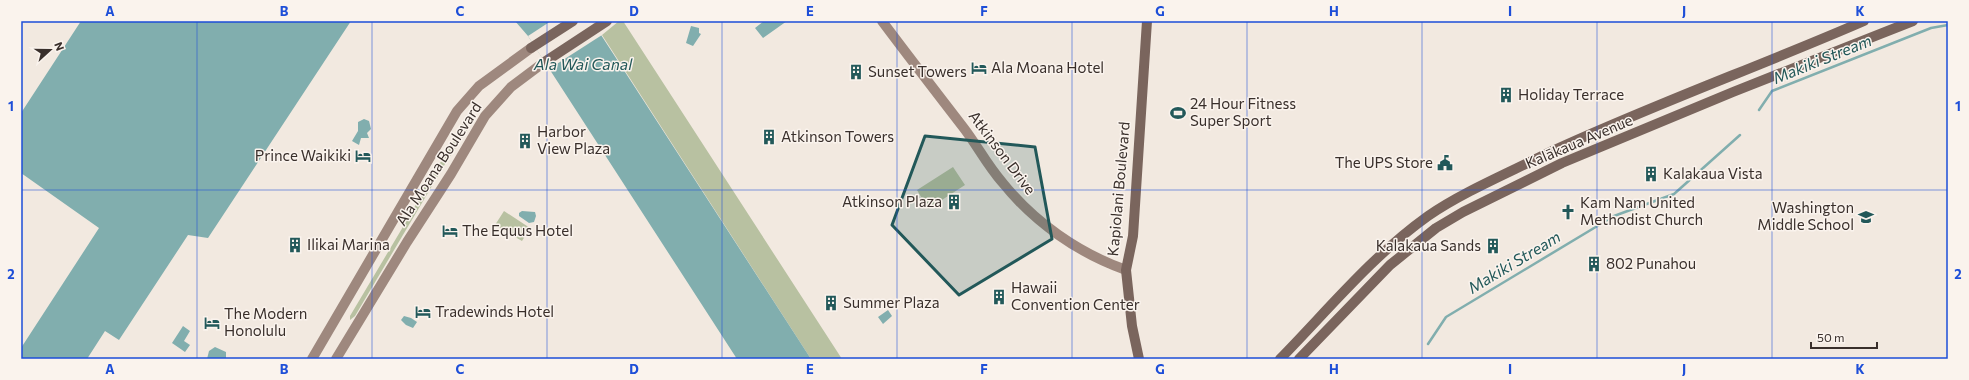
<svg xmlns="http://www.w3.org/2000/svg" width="1969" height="380" font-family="Commissioner,sans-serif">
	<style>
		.green { fill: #b8c1a1 }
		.water { fill: #81aeae }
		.pier { fill: #f2e9e0 }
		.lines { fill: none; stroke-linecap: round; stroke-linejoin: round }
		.stream { stroke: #81aeae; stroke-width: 2.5 }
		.secondary { stroke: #9e887e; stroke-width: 10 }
		.primary { stroke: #7a655d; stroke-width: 10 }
		.marked { fill: #225859; fill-opacity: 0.2; stroke: #225859; stroke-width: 3; stroke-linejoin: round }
		.grid { fill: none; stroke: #1d4ed8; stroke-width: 1; stroke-opacity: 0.55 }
		.labels { text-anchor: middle; stroke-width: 3; stroke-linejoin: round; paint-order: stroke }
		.poi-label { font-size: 15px; fill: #392f2b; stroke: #faf3ed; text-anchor: start }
		.street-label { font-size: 15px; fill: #392f2b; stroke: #faf3ed }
		.water-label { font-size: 16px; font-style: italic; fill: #225859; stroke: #faf3ed }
		.neatline { fill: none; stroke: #1d4ed8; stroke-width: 1.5 }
		.grid-label { font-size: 13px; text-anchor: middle; font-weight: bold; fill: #1d4ed8 }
	</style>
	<rect width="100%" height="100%" fill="#f2e9e0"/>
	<path class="green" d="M 619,21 L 623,21 L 842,359 L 811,359 L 602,35 Z
		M 470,114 L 468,129 L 445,164 L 355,316 L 350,320 L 350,316 L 413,210 L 434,168 L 442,161 L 466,118 Z
		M 953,167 L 965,185 L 928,209 L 917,190 Z
		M 504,211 L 530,228 L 522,241 L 495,225 Z"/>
	<path class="water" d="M 81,21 L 351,21 L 208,238 L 188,235 L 119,340 L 105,331 L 87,359 L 21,359 L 21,348 L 99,228 L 21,173 L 21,113 Z
		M 515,21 L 592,21 L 811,359 L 737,359 L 528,36 Z
		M 764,21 L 787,21 L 763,38 L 755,28 Z
		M 691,26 L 699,28 L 699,33 L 701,34 L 693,46 L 686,43 Z
		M 364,119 L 369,121 L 371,129 L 367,133 L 369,138 L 361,138 L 359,145 L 352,141 L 358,131 L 358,122 Z
		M 522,211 L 535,212 L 536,216 L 534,222 L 529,223 L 519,216 L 519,213 Z
		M 888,310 L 892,316 L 883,324 L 878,317 Z
		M 404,316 L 411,318 L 417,322 L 413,328 L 406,325 L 401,320 Z
		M 183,326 L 190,331 L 184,341 L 190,345 L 185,352 L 172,343 Z
		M 215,347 L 226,352 L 226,359 L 207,359 L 209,351 Z"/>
	<path class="pier" d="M 551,21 L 592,21 L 602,35 L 549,69 L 528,36 Z"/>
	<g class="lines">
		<path class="stream" d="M 1759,110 L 1772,91 L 1931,28 L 1948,25
			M 1428,344 L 1446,317 L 1614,216 L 1674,194 L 1740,135"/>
		<path class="secondary" d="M 882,21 C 909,57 936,92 963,127 C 977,145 987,165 1002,182 C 1034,222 1078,253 1126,270
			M 312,359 L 457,111 L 479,86 L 531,48
			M 336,359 L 407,242 L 451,174 L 485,116 L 511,87 L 543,63"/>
		<path class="primary" d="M 531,48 L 573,21
			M 543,63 L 607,21
			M 1139,359 L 1132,326 L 1126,270 L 1133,236 L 1147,21
			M 1280,359 C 1328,310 1372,256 1428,216 C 1461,193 1508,173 1544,155 C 1649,106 1758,67 1864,21
			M 1299,359 L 1390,265 L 1436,228 L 1463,212 L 1562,163 L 1733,92 L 1913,21"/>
	</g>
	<path class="marked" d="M 925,136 L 1035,147 L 1052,239 L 959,295 L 892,225 Z"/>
	<path class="grid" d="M 197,21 L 197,359M 372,21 L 372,359M 547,21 L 547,359M 722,21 L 722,359M 897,21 L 897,359M 1072,21 L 1072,359M 1247,21 L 1247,359M 1422,21 L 1422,359M 1597,21 L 1597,359M 1772,21 L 1772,359M 21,190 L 1948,190"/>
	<defs>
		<symbol id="hotel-bare" viewBox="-9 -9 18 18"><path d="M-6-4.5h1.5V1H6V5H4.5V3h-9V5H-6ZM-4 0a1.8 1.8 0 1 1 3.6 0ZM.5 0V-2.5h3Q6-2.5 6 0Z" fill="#225859" stroke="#faf3ed" stroke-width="2.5" paint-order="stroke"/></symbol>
		<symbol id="building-bare" viewBox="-9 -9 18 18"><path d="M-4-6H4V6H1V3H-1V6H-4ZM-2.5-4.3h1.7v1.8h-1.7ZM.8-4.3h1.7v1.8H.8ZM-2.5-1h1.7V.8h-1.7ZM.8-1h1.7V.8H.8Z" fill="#225859" stroke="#faf3ed" stroke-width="2.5" paint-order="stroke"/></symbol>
		<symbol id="stadium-bare" viewBox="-9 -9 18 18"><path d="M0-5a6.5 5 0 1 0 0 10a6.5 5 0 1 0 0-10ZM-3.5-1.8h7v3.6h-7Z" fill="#225859" stroke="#faf3ed" stroke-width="2.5" paint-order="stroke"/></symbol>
		<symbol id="civic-bare" viewBox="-9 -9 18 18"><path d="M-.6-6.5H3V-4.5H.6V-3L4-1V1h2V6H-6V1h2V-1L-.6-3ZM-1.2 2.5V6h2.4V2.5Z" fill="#225859" stroke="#faf3ed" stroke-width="2.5" paint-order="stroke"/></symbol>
		<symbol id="church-bare" viewBox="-9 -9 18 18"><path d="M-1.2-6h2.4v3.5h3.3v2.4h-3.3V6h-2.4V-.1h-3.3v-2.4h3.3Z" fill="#225859" stroke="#faf3ed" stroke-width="2.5" paint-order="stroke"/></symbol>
		<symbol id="school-bare" viewBox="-9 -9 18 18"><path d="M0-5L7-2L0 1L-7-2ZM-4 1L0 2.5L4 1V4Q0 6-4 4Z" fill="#225859" stroke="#faf3ed" stroke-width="2.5" paint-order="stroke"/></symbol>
	</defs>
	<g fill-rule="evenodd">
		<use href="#hotel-bare" x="968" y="57" width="22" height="22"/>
		<use href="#building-bare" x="845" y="61" width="22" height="22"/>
		<use href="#building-bare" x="1495" y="84" width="22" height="22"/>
		<use href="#stadium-bare" x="1167" y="102" width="22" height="22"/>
		<use href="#building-bare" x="758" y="126" width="22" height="22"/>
		<use href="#building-bare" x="514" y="130" width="22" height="22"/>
		<use href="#hotel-bare" x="352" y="145" width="22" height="22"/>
		<use href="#civic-bare" x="1434" y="152" width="22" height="22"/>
		<use href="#building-bare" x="1640" y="163" width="22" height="22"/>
		<use href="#building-bare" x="943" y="191" width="22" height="22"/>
		<use href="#church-bare" x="1557" y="201" width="22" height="22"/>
		<use href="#school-bare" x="1855" y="206" width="22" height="22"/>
		<use href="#hotel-bare" x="439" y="220" width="22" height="22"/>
		<use href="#building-bare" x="284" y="234" width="22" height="22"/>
		<use href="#building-bare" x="1482" y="235" width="22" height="22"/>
		<use href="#building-bare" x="1583" y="253" width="22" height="22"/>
		<use href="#building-bare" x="988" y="286" width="22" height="22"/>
		<use href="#building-bare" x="820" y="292" width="22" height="22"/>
		<use href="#hotel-bare" x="412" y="301" width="22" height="22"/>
		<use href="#hotel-bare" x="201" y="312" width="22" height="22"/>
	</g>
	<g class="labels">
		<g class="poi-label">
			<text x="991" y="73">Ala Moana Hotel</text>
			<text x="868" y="77">Sunset Towers</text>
			<text x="1518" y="100">Holiday Terrace</text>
			<text x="1190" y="109">24 Hour Fitness<tspan x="1190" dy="17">Super Sport</tspan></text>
			<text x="537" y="137">Harbor<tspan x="537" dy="17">View Plaza</tspan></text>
			<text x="781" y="142">Atkinson Towers</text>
			<text x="351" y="161" text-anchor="end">Prince Waikiki</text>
			<text x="1433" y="168" text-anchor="end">The UPS Store</text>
			<text x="1663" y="179">Kalakaua Vista</text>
			<text x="942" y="207" text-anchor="end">Atkinson Plaza</text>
			<text x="1580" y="208">Kam Nam United<tspan x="1580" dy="17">Methodist Church</tspan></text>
			<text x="1854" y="213" text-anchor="end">Washington<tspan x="1854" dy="17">Middle School</tspan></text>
			<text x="462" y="236">The Equus Hotel</text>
			<text x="307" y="250">Ilikai Marina</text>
			<text x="1481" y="251" text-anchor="end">Kalakaua Sands</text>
			<text x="1606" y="269">802 Punahou</text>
			<text x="1011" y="293">Hawaii<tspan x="1011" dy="17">Convention Center</tspan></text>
			<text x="843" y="308">Summer Plaza</text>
			<text x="435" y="317">Tradewinds Hotel</text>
			<text x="224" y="319">The Modern<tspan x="224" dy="17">Honolulu</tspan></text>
		</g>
		<g class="street-label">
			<text transform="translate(1579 142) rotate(-23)" y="5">Kalākaua Avenue</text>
			<text transform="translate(1002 153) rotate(53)" y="5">Atkinson Drive</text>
			<text transform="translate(439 164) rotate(-57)" y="5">Ala Moana Boulevard</text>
			<text transform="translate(1119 189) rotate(-85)" y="5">Kapiolani Boulevard</text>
		</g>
		<g class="water-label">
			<text transform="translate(1822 59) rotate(-22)" y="6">Makiki Stream</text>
			<text x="583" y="70">Ala Wai Canal</text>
			<text transform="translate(1514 262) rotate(-31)" y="6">Makiki Stream</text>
		</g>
	</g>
	<rect width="1969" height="380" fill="none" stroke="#faf3ed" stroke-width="44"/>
	<g transform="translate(50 50) rotate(69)" stroke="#faf3ed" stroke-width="3" paint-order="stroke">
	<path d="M0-3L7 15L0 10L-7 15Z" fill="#392f2b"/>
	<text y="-6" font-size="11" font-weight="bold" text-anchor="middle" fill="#392f2b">N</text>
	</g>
	<path d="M1811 342v6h66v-6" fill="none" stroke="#392f2b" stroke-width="2"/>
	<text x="1817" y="342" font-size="12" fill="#392f2b" stroke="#faf3ed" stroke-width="3" paint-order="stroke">50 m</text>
	<rect x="22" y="22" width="1925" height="336" class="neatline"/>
	<g class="grid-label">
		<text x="110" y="16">A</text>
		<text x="284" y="16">B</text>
		<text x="460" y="16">C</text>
		<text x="634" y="16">D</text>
		<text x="810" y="16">E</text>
		<text x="984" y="16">F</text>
		<text x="1160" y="16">G</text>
		<text x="1334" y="16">H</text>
		<text x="1510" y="16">I</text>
		<text x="1684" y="16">J</text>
		<text x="1860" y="16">K</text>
		<text x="11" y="111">1</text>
		<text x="1958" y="111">1</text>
		<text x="11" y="279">2</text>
		<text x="1958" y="279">2</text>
		<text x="110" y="374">A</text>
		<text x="284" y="374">B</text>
		<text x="460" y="374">C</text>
		<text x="634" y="374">D</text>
		<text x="810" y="374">E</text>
		<text x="984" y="374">F</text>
		<text x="1160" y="374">G</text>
		<text x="1334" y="374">H</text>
		<text x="1510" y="374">I</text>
		<text x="1684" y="374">J</text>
		<text x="1860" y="374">K</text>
	</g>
</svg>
